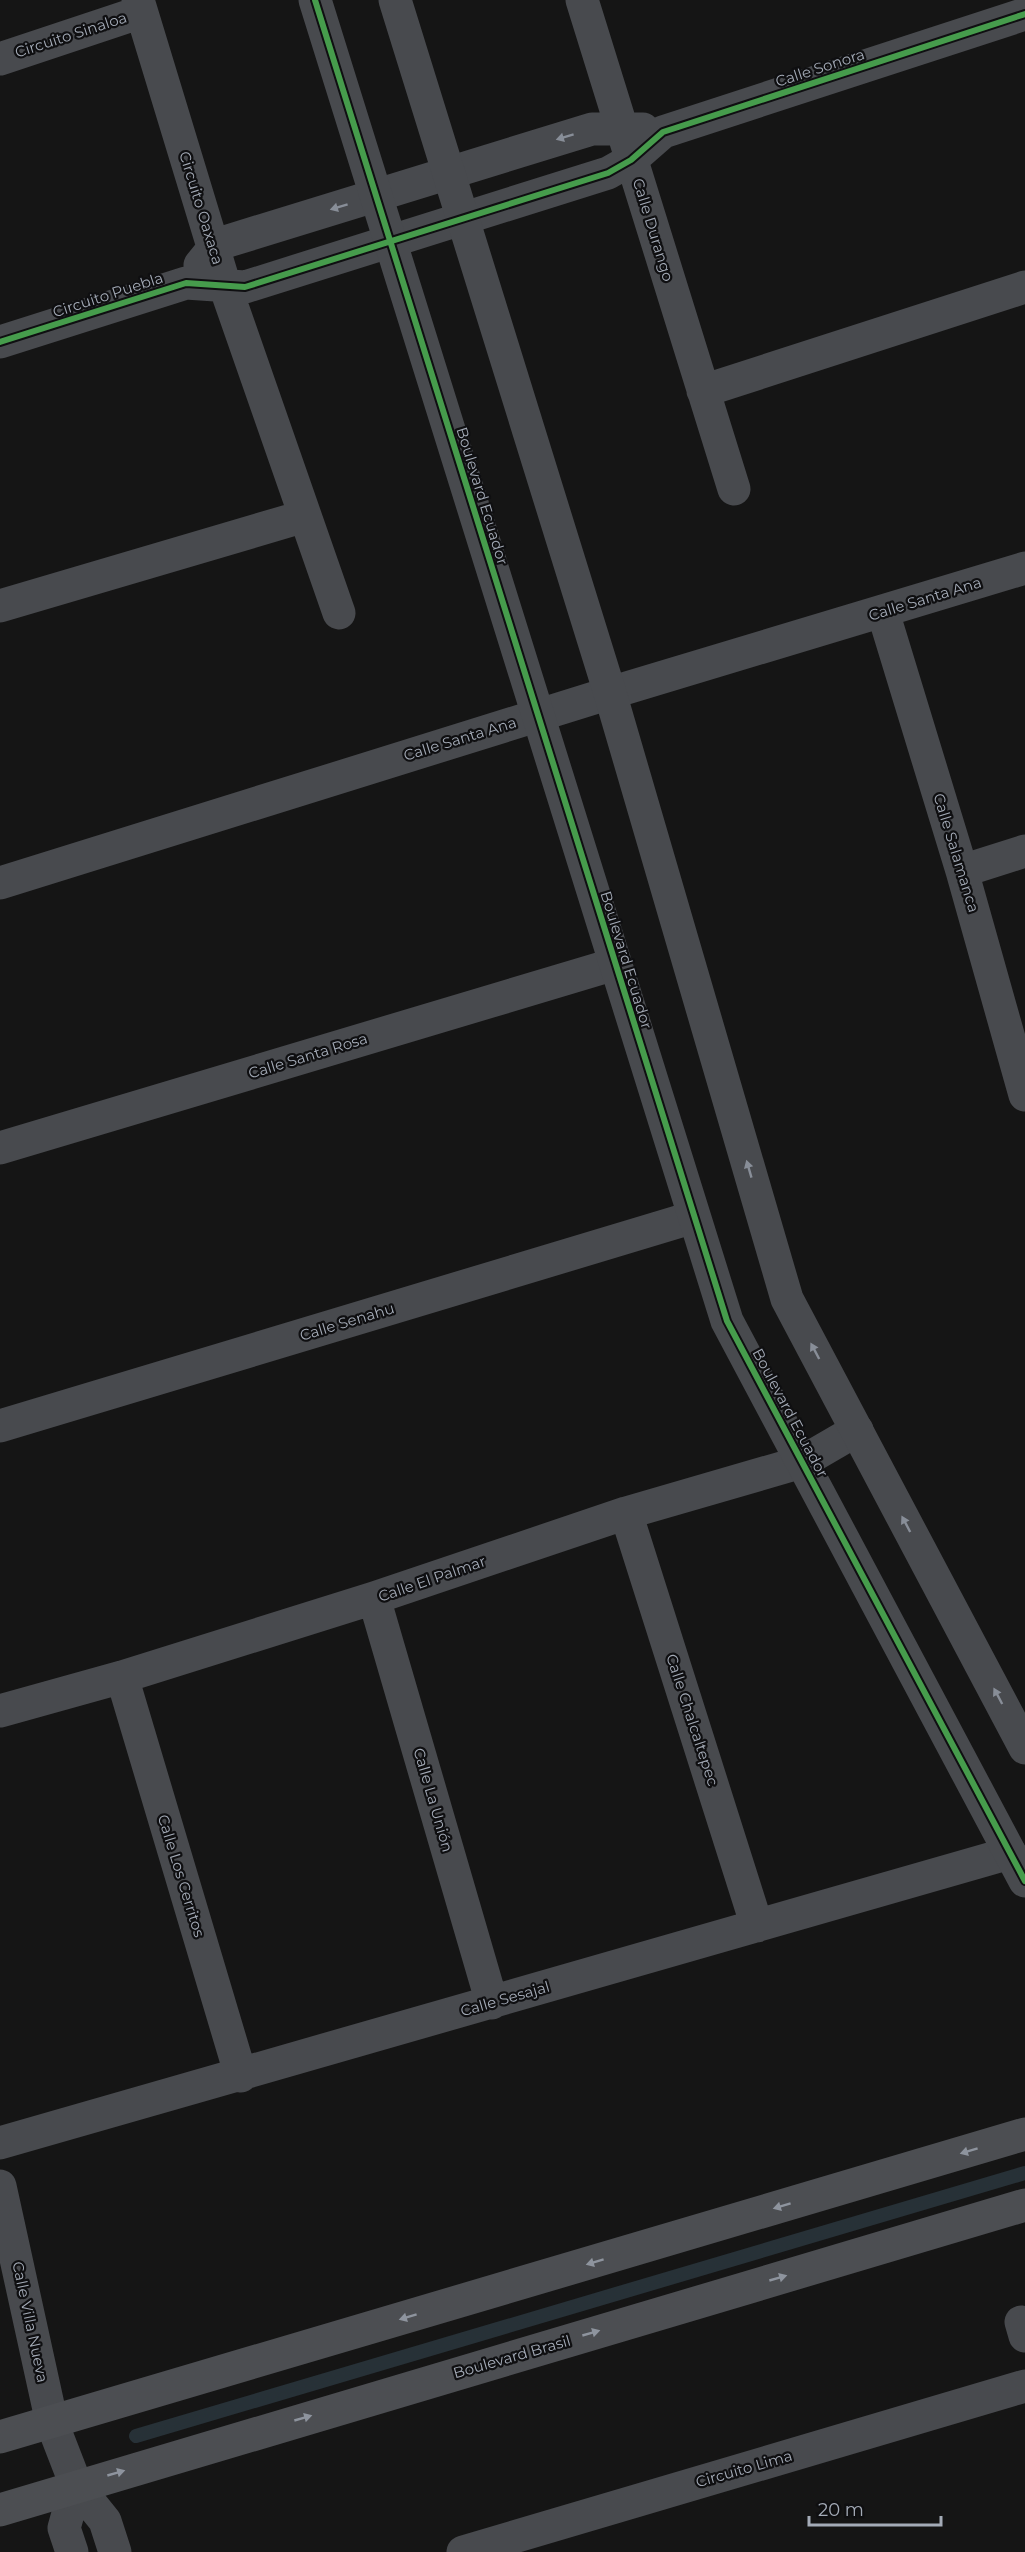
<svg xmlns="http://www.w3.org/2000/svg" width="1025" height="2552" font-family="Montserrat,sans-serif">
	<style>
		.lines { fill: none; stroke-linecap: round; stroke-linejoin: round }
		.stream { stroke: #273137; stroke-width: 14 }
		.minor { stroke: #484a4e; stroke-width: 33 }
		.tertiary { stroke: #484a4e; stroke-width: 33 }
		.secondary { stroke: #4c4e52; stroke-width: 33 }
		.cycleway-casing { stroke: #0f0f11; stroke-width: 10 }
		.cycleway { stroke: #469c4c; stroke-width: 6 }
		.oneway { fill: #888e98 }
		.oneway2 { fill: #8e949e }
		.labels { text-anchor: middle; stroke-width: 4.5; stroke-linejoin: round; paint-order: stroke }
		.street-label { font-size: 15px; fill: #a4abb7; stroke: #0f0f11 }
	</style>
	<rect width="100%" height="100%" fill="#151515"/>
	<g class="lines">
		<path class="stream" d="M 136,2436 L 1025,2173"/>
		<path class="minor" d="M 138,0 L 225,286 L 339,613
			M 582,0 L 734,489
			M 0,59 L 141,12
			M 200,265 L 213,249 L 228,241 L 592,129 L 643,129
			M 0,342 L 186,283 L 245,287 L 608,173 L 631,160 L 663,132 L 1025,14
			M 703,391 L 1025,287
			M 0,606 L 305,516
			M 883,612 L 962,871 L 1025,1095
			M 962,871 L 1025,851
			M 0,883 L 610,693 L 1025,568
			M 0,1148 L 615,964
			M 0,1426 L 694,1217
			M 626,1513 L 757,1926
			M 374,1598 L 492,2003
			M 122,1677 L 241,2076
			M 0,1711 L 122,1677 L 374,1598 L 626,1513 L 802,1462 L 857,1430
			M 0,2143 L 1010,1853
			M 0,2186 L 52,2423 L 76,2485 L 105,2521 L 115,2552
			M 1021,2322 L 1025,2336
			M 72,2552 L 64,2528 L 76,2485
			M 463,2552 L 1025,2386"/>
		<path class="tertiary" d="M 315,0 L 727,1321 L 1025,1881
			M 395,0 L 610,693 L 787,1299 L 1025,1748"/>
		<path class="secondary" d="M 0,2437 L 1025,2134
			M 0,2510 L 1025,2205"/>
		<defs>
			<path id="cycleway" d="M 315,0 L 727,1321 L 1025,1881
				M 0,342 L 186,283 L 245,287 L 608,173 L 631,160 L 663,132 L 1025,14"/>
		</defs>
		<use href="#cycleway" class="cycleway-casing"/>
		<use href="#cycleway" class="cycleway"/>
	</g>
	<defs><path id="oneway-solid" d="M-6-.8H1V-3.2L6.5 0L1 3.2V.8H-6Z" transform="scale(1.5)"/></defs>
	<g class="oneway">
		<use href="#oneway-solid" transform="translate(565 137) rotate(163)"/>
		<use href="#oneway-solid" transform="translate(339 207) rotate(163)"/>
		<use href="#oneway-solid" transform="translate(749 1169) rotate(-106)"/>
		<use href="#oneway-solid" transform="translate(815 1351) rotate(-118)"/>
		<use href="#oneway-solid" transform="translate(906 1524) rotate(-118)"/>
		<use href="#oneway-solid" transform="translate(998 1696) rotate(-118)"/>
	</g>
	<g class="oneway2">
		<use href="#oneway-solid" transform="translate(969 2151) rotate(163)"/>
		<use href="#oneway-solid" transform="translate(782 2206) rotate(163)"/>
		<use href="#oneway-solid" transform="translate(595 2262) rotate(163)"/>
		<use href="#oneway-solid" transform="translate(778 2278) rotate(-16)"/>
		<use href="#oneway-solid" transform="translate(408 2317) rotate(163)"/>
		<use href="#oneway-solid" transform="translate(591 2333) rotate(-16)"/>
		<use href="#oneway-solid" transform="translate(303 2418) rotate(-16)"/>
		<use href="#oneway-solid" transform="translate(116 2473) rotate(-16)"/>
	</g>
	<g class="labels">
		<g class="street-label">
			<text transform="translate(71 35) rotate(-18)" y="5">Circuito Sinaloa</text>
			<text transform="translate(820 68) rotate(-18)" y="5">Calle Sonora</text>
			<text transform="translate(201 208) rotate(73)" y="5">Circuito Oaxaca</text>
			<text transform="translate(653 230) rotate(73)" y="5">Calle Durango</text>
			<text transform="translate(108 295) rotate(-18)" y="5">Circuito Puebla</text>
			<text transform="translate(482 496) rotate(73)" y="5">Boulevard Ecuador</text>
			<text transform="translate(925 599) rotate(-17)" y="5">Calle Santa Ana</text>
			<text transform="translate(460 739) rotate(-17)" y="5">Calle Santa Ana</text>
			<text transform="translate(956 853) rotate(73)" y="5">Calle Salamanca</text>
			<text transform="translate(626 960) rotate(73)" y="5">Boulevard Ecuador</text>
			<text transform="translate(308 1056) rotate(-17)" y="5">Calle Santa Rosa</text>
			<text transform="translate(347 1322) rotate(-17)" y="5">Calle Senahu</text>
			<text transform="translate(790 1413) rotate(62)" y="5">Boulevard Ecuador</text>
			<text transform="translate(432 1579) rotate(-19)" y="5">Calle El Palmar</text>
			<text transform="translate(692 1720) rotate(72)" y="5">Calle Chalcaltepec</text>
			<text transform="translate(433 1800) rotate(74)" y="5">Calle La Unión</text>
			<text transform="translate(181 1876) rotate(73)" y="5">Calle Los Cerritos</text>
			<text transform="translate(505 1999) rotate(-16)" y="5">Calle Sesajal</text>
			<text transform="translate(30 2322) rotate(78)" y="5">Calle Villa Nueva</text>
			<text transform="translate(512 2357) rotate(-16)" y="5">Boulevard Brasil</text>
			<text transform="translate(744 2469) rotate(-16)" y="5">Circuito Lima</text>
		</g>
	</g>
	<path d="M809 2516v9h132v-9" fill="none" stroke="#a4abb7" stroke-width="3"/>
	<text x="818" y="2516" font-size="18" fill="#a4abb7" stroke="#0f0f11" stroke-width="4.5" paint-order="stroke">20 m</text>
</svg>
